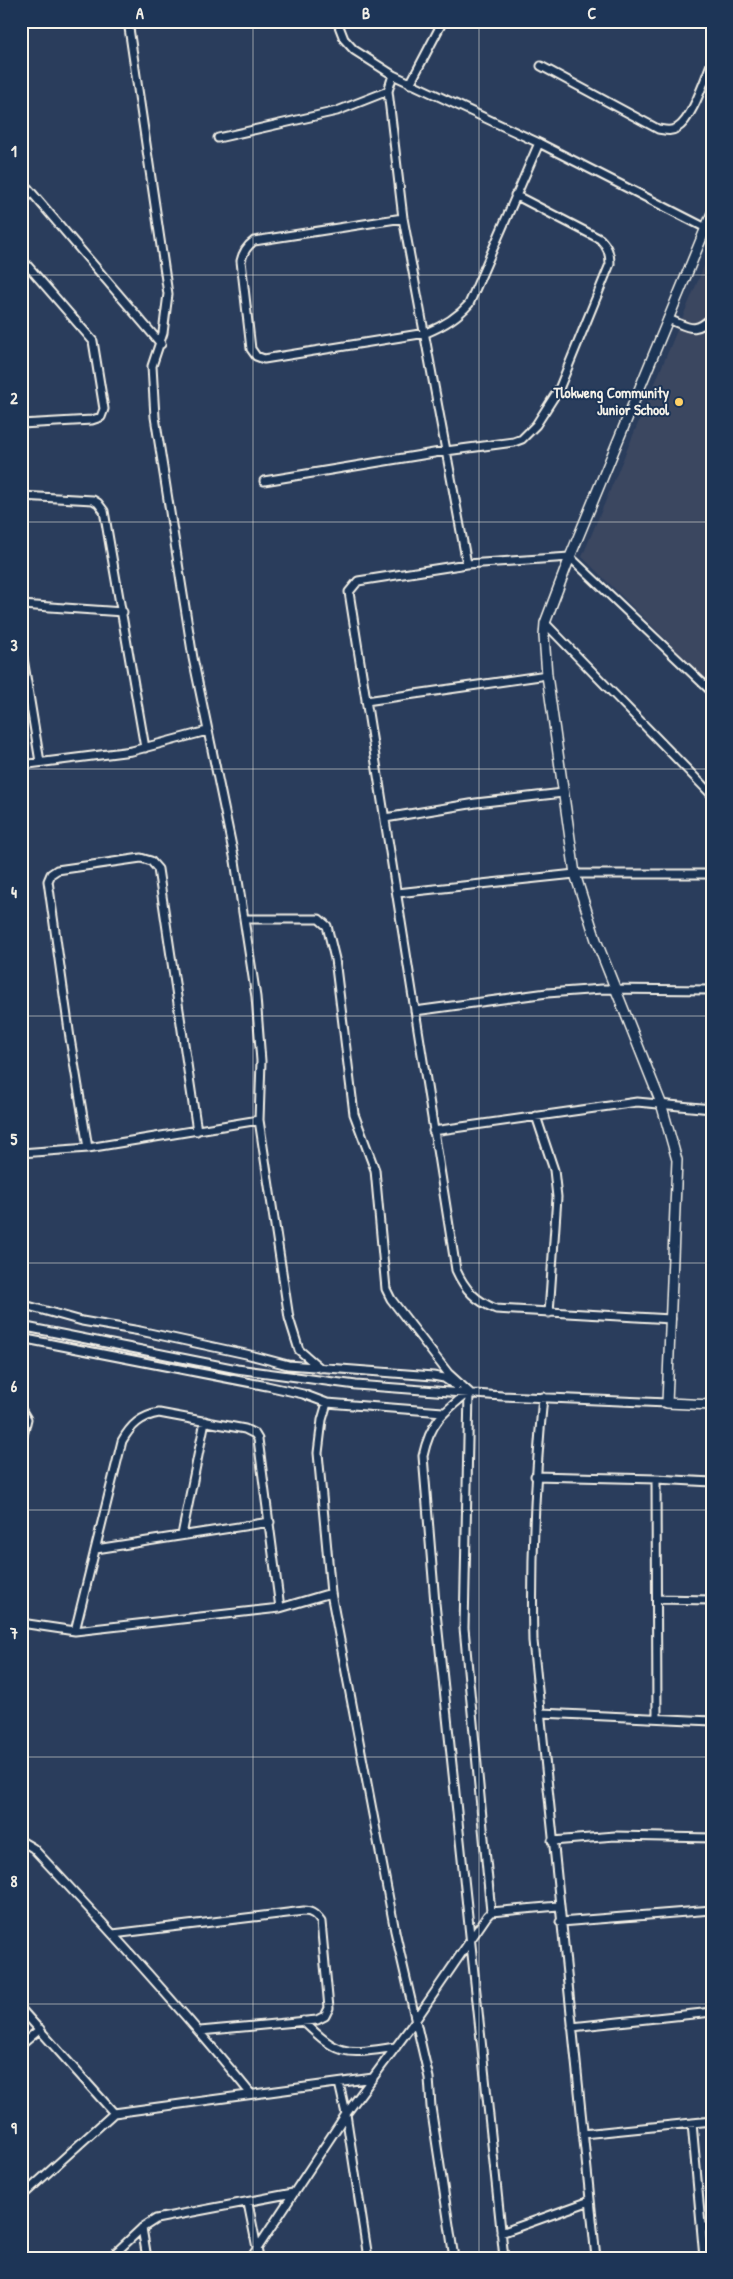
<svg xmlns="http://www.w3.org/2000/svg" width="733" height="2279" font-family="'Patrick Hand',sans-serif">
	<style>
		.built { fill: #3a4661 }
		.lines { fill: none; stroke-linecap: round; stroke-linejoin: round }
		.minor-casing { stroke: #f4f1e8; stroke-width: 11 }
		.tertiary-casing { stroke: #f4f1e8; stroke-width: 12 }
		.minor { stroke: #1d3557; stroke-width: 7 }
		.tertiary { stroke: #1d3557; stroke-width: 9 }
		.grid { fill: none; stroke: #f4f1e8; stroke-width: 1; stroke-opacity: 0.55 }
		.poi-dot { fill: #ffd166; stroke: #1d3557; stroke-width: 2 }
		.labels { text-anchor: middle; stroke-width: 4; stroke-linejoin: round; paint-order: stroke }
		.poi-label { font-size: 15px; font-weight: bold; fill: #f4f1e8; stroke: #1d3557; text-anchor: end }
		.neatline { fill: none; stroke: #f4f1e8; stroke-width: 2 }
		.grid-label { font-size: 16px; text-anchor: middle; font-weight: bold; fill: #f4f1e8 }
	</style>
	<rect width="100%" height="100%" fill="#2a3d5c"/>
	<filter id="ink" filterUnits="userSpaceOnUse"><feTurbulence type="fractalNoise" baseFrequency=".02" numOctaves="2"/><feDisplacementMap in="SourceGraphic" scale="10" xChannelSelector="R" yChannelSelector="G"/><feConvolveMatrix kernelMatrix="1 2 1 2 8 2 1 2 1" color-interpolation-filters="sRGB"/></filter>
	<g filter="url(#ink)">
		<path class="built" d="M 712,247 L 712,685 L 582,557 Z"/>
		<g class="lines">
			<defs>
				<path id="minor" d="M 128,21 L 168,294 L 163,333 L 152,366 L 155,417 L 193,658 L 235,861 L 244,919 L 256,997 L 261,1061 L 259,1120 L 289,1318 L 299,1350 L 320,1368
					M 337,21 L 344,39 L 354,50 L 393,75 L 539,143 L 706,228
					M 708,21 L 712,23
					M 541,66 L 658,129 C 665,130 671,132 677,128 C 692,120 705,78 712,62
					M 393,75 L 388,91 L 403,218 L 467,564
					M 410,84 L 443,21
					M 218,138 L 337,111 L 388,91
					M 21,180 L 161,344
					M 403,218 L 254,241 C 247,246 243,252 241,261 L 251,349 L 256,356 L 264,359 L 426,333 C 443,326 457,318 469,304 L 539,143
					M 21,258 L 93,341 L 104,409 L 101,417 L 92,420 L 21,424
					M 668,319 C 689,327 694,335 712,317
					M 264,481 L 446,451 L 514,442 L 522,439 L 536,425 L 559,389 L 610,264 C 610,254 608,247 600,239 L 515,195
					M 21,496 L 93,500 L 98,503 L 104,511 L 145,748
					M 21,605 L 123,612
					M 545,623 L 712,795
					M 21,646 L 40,762
					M 366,701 L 547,675
					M 21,765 L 132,751 L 207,731
					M 385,818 L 476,803 L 563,793
					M 397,893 L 575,874 L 712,874
					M 244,919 L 319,919 L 327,926 L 335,959 L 354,1114 L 375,1170 L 386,1289 L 391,1299 L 448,1373 L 469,1392 L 464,1628 L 491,1912
					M 415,1011 L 547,993 L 602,989 L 712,990
					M 536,1116 L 554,1170 L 557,1197 L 549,1313
					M 433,1131 L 637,1102 L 712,1109
					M 88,1148 L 70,1038 L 48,881 L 51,874 L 57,870 L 141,858 L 151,861 L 158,869 L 197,1131
					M 21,1153 L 88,1148 L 259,1120
					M 21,1304 L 82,1321 L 140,1331 L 246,1354 L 288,1365 L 433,1376 L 444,1378 L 456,1386
					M 671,1319 L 496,1309 C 476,1301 465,1290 456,1270 L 349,592 L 358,581 L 467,564 L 570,557 L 712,692
					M 21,1326 L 237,1369 L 356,1385 L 502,1396 L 667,1403
					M 21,1338 L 267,1386 L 303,1394 L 327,1403
					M 469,1392 C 443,1412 430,1423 423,1456 L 435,1603 L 504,2258
					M 543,1397 C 535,1479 531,1559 533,1641 L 596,2258
					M 21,1409 L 27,1419 L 21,1444
					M 443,1412 L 327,1403 L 322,1420 L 318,1453 L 331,1593 L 395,1931 L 429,2078 L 431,2107 L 454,2258
					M 535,1476 L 656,1479 L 712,1482
					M 656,1479 L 657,1718
					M 182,1535 L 205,1421
					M 96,1549 L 270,1522
					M 657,1599 L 712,1600
					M 21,1623 L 75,1631 L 280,1608 L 331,1593
					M 75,1631 L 122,1441 C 131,1425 141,1416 159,1413 L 245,1429 L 255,1434 L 258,1439 L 280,1608
					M 541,1713 L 712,1721
					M 21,1841 L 33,1848 C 108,1928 182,2009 251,2094
					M 552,1841 L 615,1836 L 712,1838
					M 560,1922 L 712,1910
					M 113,1934 L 304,1911 C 312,1911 316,1915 321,1922 L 329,2008 L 325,2016 L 317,2020 L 200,2031
					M 21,2009 L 114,2113
					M 303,2021 C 341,2058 346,2054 396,2047
					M 572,2027 L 712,2012
					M 21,2045 L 40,2029
					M 339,2083 L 346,2114 L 368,2258
					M 692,2123 L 704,2258
					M 583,2134 L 712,2121
					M 21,2197 L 114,2113 L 373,2078
					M 248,2203 L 259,2258
					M 702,2227 L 712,2227
					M 142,2228 L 147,2258
					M 501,2233 L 590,2201
					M 110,2258 L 142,2228 L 156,2219 L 293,2193
					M 251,2258 L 346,2114 L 415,2021 L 487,1916 L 491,1912 L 558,1906"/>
				<path id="tertiary" d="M 712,213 L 570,557 L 545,623 L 544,636 L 547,675 L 575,874 L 596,940 L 661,1103 L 677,1160 L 667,1403 L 712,1405"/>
			</defs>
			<use href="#minor" class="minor-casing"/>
			<use href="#tertiary" class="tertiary-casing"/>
			<use href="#minor" class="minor"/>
			<use href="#tertiary" class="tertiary"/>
		</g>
	</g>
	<path class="grid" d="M 253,21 L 253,2258M 479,21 L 479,2258M 21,275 L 712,275M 21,522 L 712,522M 21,769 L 712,769M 21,1016 L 712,1016M 21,1263 L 712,1263M 21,1510 L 712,1510M 21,1757 L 712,1757M 21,2004 L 712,2004"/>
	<circle class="poi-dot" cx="679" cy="402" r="5"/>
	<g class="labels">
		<g class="poi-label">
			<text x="669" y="398">Tlokweng Community<tspan x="669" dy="17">Junior School</tspan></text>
		</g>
	</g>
	<rect width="733" height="2279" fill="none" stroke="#1d3557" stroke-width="55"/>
	<rect x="28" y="28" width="678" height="2224" class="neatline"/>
	<g class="grid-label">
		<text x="140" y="19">A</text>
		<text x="366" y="19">B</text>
		<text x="592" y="19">C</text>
		<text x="14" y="157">1</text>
		<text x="14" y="404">2</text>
		<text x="14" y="651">3</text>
		<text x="14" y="898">4</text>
		<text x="14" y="1145">5</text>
		<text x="14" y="1392">6</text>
		<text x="14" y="1639">7</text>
		<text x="14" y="1887">8</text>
		<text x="14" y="2134">9</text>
	</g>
</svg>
